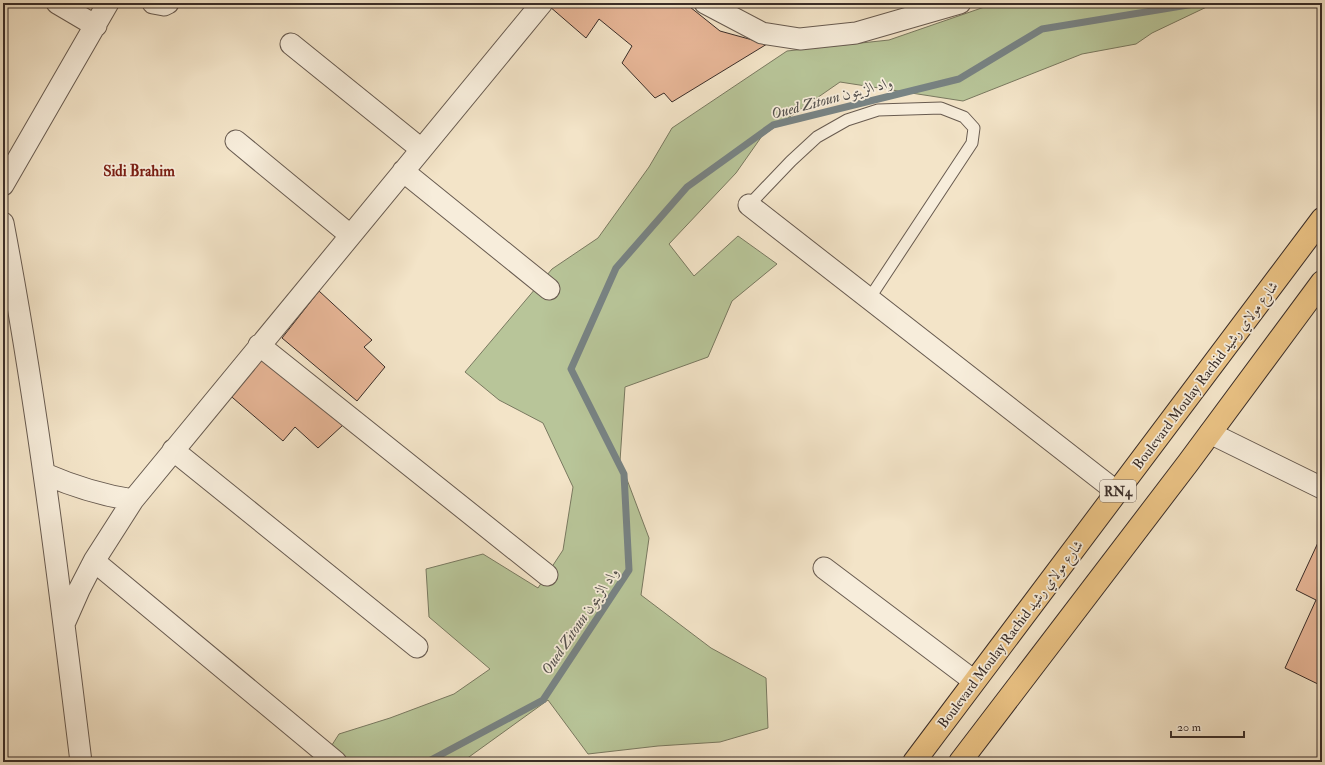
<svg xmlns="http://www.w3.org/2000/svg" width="1325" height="765" font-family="'IM FELL Double Pica',Amiri,serif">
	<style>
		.green { fill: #b8c599; stroke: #797960 }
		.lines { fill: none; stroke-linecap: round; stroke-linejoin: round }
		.stream { stroke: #788384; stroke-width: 7 }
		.building { fill: #e6b596; stroke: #3a2d28 }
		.service-casing { stroke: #685b50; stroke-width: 13 }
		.minor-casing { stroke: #685b50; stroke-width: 23 }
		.primary-casing { stroke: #3a2d28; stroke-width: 24 }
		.service { stroke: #f7eddb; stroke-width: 11 }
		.minor { stroke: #f7eddb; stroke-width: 21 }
		.primary { stroke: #eac284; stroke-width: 22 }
		.labels { text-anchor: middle; stroke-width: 3.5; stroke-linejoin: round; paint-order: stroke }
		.shield { fill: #f7eddb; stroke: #73675e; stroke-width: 1 }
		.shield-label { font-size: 13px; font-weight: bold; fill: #3a2d28 }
		.street-label { font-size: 14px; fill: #3a2d28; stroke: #f7eddb }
		.water-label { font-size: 15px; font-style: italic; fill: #54514e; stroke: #f7eddb }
		.neighbourhood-label { font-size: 15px; font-weight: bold; fill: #7a1f14; stroke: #f7eddb }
	</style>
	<rect width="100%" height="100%" fill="#f3e4c8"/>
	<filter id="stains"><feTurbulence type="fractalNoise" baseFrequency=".005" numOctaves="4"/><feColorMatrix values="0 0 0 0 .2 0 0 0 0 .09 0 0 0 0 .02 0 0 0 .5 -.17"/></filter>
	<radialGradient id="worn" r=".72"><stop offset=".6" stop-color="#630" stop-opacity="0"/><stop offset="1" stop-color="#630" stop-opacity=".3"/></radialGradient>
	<path class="green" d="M 996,3 L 1215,3 L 1152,33 L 1136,44 L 1082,54 L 963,101 L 840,82 L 762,136 L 736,173 L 669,244 L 694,276 L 738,236 L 777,264 L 732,301 L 708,357 L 625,387 L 620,461 L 649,538 L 641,595 L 711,648 L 766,678 L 768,728 L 720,742 L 658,746 L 588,754 L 548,700 L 462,762 L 321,762 L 339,734 L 390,718 L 454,694 L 490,669 L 429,617 L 426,569 L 483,554 L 538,588 L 563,550 L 573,487 L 543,423 L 499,400 L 465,372 L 552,269 L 598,238 L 649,167 L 672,128 L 787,51 L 889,40 Z"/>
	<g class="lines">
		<path class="stream" d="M 427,762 L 543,700 L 629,570 L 624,474 L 571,369 L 616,268 L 687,187 L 773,125 L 959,79 L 1042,29 L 1200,3"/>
	</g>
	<path class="building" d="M 552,3 L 685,3 L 720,31 L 767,44 L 672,102 L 664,93 L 655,98 L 622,63 L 632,46 L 599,19 L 586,38 L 549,6 Z
		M 319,291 L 372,340 L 364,347 L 385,367 L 357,401 L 282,338 Z
		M 258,352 L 343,425 L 318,448 L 295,427 L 283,441 L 226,392 Z
		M 1322,534 L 1322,686 L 1285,668 L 1316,600 L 1296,590 Z"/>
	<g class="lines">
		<defs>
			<path id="service" d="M 749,205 L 791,161 L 817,137 L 847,120 L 878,110 L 941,108 L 964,117 L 974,128 L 972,143 L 869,299"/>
			<path id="minor" d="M 57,3 L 96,26
				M 153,3 L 164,5 L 168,3
				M 705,3 L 762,33 L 800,39 L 856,33 L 960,3
				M 291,44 L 421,149
				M 236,141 L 350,235
				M 403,171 L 549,289
				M 3,185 L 108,3
				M 749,205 L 1117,492
				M 3,223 C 37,401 59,582 81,762
				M 259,345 L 547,575
				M 1210,433 L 1322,488
				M 173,450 L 417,647
				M 45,474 C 75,487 100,495 133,500
				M 94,561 L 336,762
				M 824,568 L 974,681
				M 64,624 L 79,590 L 94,561 L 133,500 L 542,3"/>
			<path id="primary" d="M 914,762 L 1322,219
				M 960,762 L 1188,463 L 1322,282"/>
		</defs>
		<use href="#service" class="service-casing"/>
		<use href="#minor" class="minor-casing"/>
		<use href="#primary" class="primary-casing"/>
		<use href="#service" class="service"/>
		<use href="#minor" class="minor"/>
		<use href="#primary" class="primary"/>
	</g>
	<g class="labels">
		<rect class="shield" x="1100" y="480" width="36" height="22" rx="3"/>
		<g class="shield-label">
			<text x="1118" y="496">RN4</text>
		</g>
		<g class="street-label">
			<text transform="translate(1205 375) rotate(-53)" y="5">Boulevard Moulay Rachid شارع مولاي رشيد</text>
			<text transform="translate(1010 634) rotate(-53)" y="5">Boulevard Moulay Rachid شارع مولاي رشيد</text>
		</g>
		<g class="water-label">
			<text transform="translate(832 98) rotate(-15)" y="5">Oued Zitoun واد الزيتون</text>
			<text transform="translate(580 621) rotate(-56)" y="5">Oued Zitoun واد الزيتون</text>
		</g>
		<g class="neighbourhood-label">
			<text x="139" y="176">Sidi Brahim</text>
		</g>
	</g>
	<rect width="1325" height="765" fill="none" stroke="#f3e4c8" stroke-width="16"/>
	<rect x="4" y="4" width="1317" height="757" fill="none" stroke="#3a2d28" stroke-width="2"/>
	<rect x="8" y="8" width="1309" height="749" fill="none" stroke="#3a2d28"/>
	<path d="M1171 731v6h73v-6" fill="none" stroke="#3a2d28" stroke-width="2"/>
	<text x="1177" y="731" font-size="12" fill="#3a2d28" stroke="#f7eddb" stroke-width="3" paint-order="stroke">20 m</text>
	<rect width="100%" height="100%" filter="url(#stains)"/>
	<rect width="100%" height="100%" fill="url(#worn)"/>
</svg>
